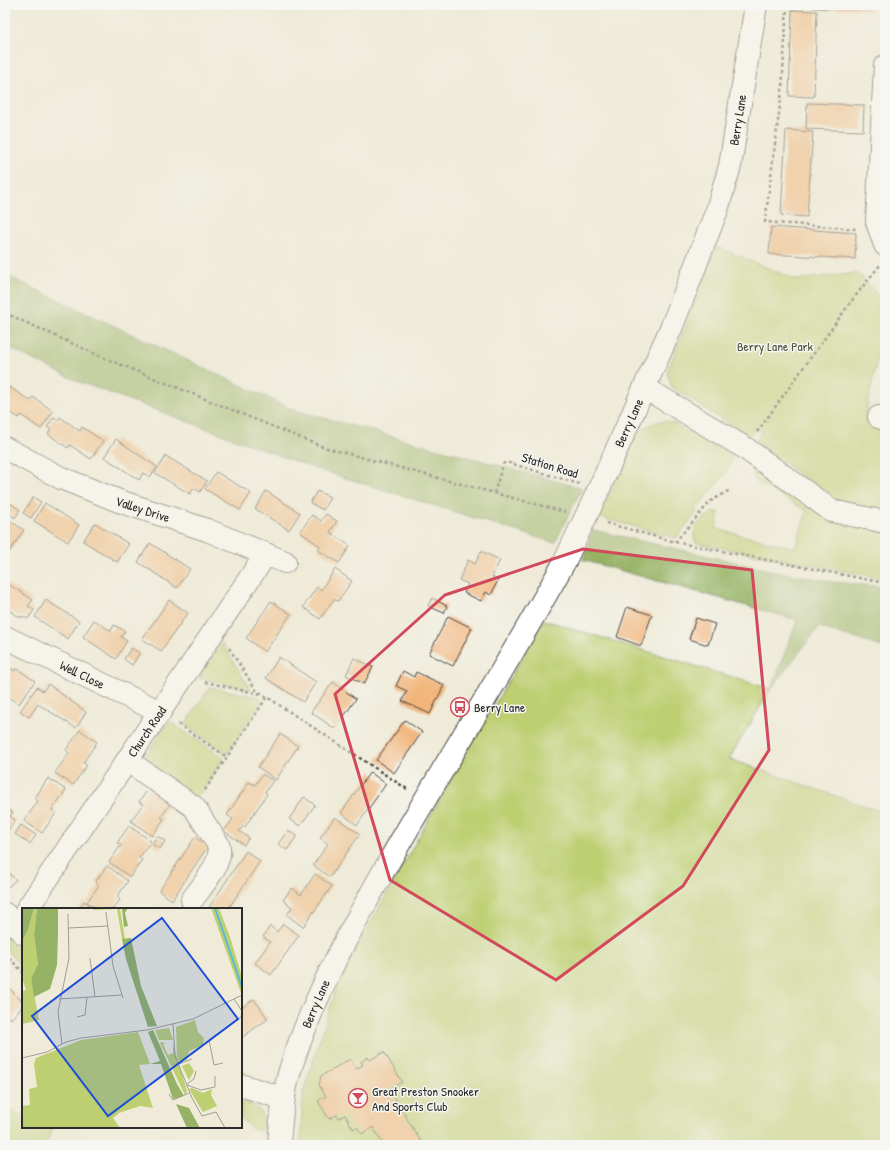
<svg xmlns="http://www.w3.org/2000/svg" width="890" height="1150" font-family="'Patrick Hand',sans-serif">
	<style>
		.green { fill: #becf72; stroke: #747d4e }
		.forest { fill: #96b264; stroke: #606e48 }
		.building { fill: #f2b478 }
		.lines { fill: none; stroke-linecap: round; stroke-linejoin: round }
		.minor-casing { stroke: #484845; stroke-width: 24 }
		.path { stroke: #484845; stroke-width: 2.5; stroke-dasharray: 3 3; stroke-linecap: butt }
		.minor { stroke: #fff; stroke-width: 22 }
		.minor-bridge-casing { stroke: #484845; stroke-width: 24; stroke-linecap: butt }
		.minor-bridge { stroke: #fff; stroke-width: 22 }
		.marked { fill: none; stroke: #d1495b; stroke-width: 3; stroke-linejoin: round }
		.labels { text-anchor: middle; stroke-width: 3; stroke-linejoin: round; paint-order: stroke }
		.street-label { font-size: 13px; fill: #2b2b2b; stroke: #f6f6f2 }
		.park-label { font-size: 13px; fill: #50543d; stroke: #f6f6f2 }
		.poi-label { font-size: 13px; fill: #2b2b2b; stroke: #f6f6f2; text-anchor: start }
		.inset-river { fill: none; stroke: #5ab9d9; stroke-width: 2 }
		.inset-road { fill: none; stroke: #a19e93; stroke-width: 1 }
		.view { fill: #1d4ed8; fill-opacity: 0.15; stroke: #1d4ed8; stroke-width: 2 }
		.inset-edge { fill: none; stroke: #2b2b2b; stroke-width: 2 }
	</style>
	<rect width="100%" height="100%" fill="#f6f6f2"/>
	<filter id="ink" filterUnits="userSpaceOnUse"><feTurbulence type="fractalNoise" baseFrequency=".025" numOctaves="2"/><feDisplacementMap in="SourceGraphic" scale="8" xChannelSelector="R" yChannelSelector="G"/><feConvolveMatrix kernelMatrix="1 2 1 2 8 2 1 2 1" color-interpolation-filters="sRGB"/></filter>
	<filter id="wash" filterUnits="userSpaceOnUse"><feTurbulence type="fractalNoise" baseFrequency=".012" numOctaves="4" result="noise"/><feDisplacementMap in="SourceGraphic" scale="16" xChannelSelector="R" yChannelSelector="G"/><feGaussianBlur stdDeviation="0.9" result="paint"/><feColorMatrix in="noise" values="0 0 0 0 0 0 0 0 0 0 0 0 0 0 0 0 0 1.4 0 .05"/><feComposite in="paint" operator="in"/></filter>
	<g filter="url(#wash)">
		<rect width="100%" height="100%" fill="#efebd8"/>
		<path class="green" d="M 717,247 L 797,280 L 858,273 L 885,303 L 885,320 L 865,417 L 885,437 L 885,515 L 844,507 L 755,442 L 762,433 L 756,428 L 749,437 L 672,387 L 667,372 Z
			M 665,421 L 673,423 L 732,456 L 728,470 L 695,510 L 697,513 L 676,538 L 599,517 L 635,438 C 643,427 651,422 665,421 Z
			M 756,465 L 885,532 L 885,579 L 696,543 C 688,528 703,519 713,512 L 719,512 L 716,529 L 795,548 L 807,511 L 756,482 L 753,473 Z
			M 544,620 L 771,689 L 729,759 L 885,813 L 885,1145 L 300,1145 L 303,1092 L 339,980 L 446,788 Z
			M 222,643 L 251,690 L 199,678 Z
			M 210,687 L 259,697 L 263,700 L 227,754 L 185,725 Z
			M 169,721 L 224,758 L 196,800 L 144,759 Z
			M 5,934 L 23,952 L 23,968 L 5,949 Z
			M 241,1101 C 259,1106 266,1112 262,1131 L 252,1129 L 241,1118 Z
			M 5,1107 L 23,1115 L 23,1127 L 49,1127 L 53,1129 L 45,1145 L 5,1145 Z"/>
		<path class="forest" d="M 5,275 L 292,409 L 582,488 L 555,543 L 316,469 L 77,381 L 5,346 Z
			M 593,530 L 778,572 L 834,582 L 885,587 L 885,648 L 819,627 L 771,689 L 797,620 L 583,560 Z"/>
		<g id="blocks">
			<path class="building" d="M 813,5 L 871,5 L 871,10 L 813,8 Z
				M 792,10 L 817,11 L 814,97 L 789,96 Z
				M 807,103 L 864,105 L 863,131 L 806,129 Z
				M 786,130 L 813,132 L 807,217 L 781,215 Z
				M 771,227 L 856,233 L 855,259 L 769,254 Z
				M 10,387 L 30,401 L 33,397 L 53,411 L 41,429 L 21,415 L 19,418 L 5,409 L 5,395 Z
				M 54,417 L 58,420 L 60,417 L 80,431 L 82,427 L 103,441 L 91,459 L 70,445 L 68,448 L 48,434 L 51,429 L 47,427 Z
				M 116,439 L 157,467 L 150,477 L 143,473 L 139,480 L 104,457 Z
				M 166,456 L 207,481 L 200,492 L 194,488 L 190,494 L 155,473 Z
				M 216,472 L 251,493 L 240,510 L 205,489 Z
				M 266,491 L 300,513 L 289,530 L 255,509 Z
				M 317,491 L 330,497 L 323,510 L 310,503 Z
				M 33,497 L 41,502 L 31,518 L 23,513 Z
				M 7,501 L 20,510 L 15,518 L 5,511 Z
				M 45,503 L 79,525 L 68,542 L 34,521 Z
				M 326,514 L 337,521 L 330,532 L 350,546 L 339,563 L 318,550 L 320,546 L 300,532 L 312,515 L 321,521 Z
				M 7,519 L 24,530 L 10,551 L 7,548 L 5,551 L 5,521 Z
				M 95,523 L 129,544 L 117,562 L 83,541 Z
				M 150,543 L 190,569 L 177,588 L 138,562 Z
				M 481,551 L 500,560 L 492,577 L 498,580 L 491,595 L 486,592 L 481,601 L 464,593 L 468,584 L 459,580 L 468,560 L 475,564 Z
				M 335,569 L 352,581 L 338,601 L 334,599 L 320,619 L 303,607 L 317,587 L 321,590 Z
				M 5,582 L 33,600 L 28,606 L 34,610 L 28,619 L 22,616 L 21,618 L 5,608 Z
				M 432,598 L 447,606 L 444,613 L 428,606 Z
				M 46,600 L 79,621 L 68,639 L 35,617 Z
				M 169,600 L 188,613 L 161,651 L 142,639 Z
				M 271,601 L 291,614 L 265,652 L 246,638 Z
				M 627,607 L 652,615 L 641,646 L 617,637 Z
				M 448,616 L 472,628 L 453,666 L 429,654 Z
				M 696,618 L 715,624 L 708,645 L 689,639 Z
				M 94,620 L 111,631 L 114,625 L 125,631 L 121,637 L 127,641 L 116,659 L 83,637 Z
				M 131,648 L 140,653 L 132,665 L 124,659 Z
				M 279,657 L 316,682 L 303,702 L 266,678 Z
				M 354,658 L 373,667 L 364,684 L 346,675 Z
				M 5,664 L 15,671 L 16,668 L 35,681 L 19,704 L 5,695 Z
				M 403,671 L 414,677 L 416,672 L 444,685 L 430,714 L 402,701 L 407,691 L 396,686 Z
				M 333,682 L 356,699 L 335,729 L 311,712 Z
				M 48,684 L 86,712 L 76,728 L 38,704 L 29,717 L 20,711 L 37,687 L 43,691 Z
				M 405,720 L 422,732 L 394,773 L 376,760 Z
				M 80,730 L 97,742 L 83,763 L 87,765 L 73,785 L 55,773 L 69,753 L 66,750 Z
				M 280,734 L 298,746 L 276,780 L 258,767 Z
				M 370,772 L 386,784 L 357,825 L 341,813 Z
				M 263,774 L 273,781 L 265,792 L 267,794 L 245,827 L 243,826 L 239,831 L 249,838 L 244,845 L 224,831 L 233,819 L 227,815 L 249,782 L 255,785 Z
				M 48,778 L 66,790 L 52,810 L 56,813 L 42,833 L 24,821 L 38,801 L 35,798 Z
				M 151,785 L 173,800 L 161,817 L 164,819 L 152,836 L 131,821 L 143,804 L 139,802 Z
				M 304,797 L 315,805 L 300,826 L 289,819 Z
				M 5,807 L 13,813 L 10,816 L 15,820 L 8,831 L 5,829 Z
				M 335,817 L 360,834 L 330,877 L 313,865 L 328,844 L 320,838 Z
				M 21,825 L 36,835 L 30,844 L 15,834 Z
				M 129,826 L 151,841 L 139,858 L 142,860 L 130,877 L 109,862 L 121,845 L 117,843 Z
				M 288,830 L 297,836 L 287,850 L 278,844 Z
				M 157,836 L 165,841 L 160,849 L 152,844 Z
				M 195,837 L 208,846 L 172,900 L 159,891 Z
				M 246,851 L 260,861 L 228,909 L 208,909 Z
				M 107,866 L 128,881 L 117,897 L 120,900 L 113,909 L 98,909 L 87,902 L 99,885 L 95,882 Z
				M 5,869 L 16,880 L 8,887 L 5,884 Z
				M 315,874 L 332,886 L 303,927 L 287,915 L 292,907 L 283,900 L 292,888 L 301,895 Z
				M 84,901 L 94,909 L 79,909 Z
				M 283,924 L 299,935 L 271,975 L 255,963 L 270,942 L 263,937 L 270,926 L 277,932 Z
				M 5,984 L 23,1002 L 23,1006 L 11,1019 L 5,1014 Z
				M 254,999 L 268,1019 L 241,1038 L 241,1008 Z
				M 384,1052 L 402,1082 L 389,1089 L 423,1145 L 405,1145 L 403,1143 L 399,1145 L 384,1145 L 373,1127 L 362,1134 L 357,1127 L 353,1129 L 345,1115 L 339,1118 L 337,1115 L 329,1119 L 318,1101 L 326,1096 L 319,1085 L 321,1076 L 350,1059 L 356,1069 L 363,1065 L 361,1062 L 368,1057 L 370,1060 Z"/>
		</g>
	</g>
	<g filter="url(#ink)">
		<use href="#blocks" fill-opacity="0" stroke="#484845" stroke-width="1"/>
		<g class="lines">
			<defs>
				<g id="minor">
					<path d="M 885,66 L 877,222 L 885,245"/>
					<path d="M 645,388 L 745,448 L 832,511 L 885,522"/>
					<path d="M 879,417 L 885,419"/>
					<path id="s1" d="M 5,448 L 61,478 L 119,501 L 207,530 L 285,562"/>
					<path id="s2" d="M 597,493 L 672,326 L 717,210 L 730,166 L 756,5"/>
					<path id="s3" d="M 5,637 L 160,712"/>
					<path d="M 128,761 L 194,807 L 218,844 C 225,861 202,886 192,900"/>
					<path id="s4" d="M 27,909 L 266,554"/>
					<path d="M 5,914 L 23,933"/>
					<path d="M 241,1085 L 284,1099"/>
					<path id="s5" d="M 279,1145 C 281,1119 283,1092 291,1067 C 316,990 355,921 395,851 C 451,754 511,659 565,561"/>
				</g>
			</defs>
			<use href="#minor" class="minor-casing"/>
			<path class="path" d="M 787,5 L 782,90 L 765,222 L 857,229
				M 5,313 L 102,357 L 323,447 L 565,512
				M 757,432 L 853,299 L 880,265
				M 494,493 L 503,464 L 506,462 L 579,484
				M 606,523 L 675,542 L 885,583
				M 675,542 L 711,501 L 730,490
				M 229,648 L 256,690 L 267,697
				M 205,682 L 260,694
				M 178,724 L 227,757
				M 205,790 L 267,697 L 407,789
				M 5,954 L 23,972"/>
			<use href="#minor" class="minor"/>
			<defs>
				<path id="minor-bridge" d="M 565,561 L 597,493"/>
			</defs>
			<use href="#minor-bridge" class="minor-bridge-casing"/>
			<use href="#minor-bridge" class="minor-bridge"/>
		</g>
	</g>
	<path d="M0 0H890V1150H0ZM 583,549 L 752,570 L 769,750 L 683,886 L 556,980 L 390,880 L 335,694 L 445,595 Z" fill="#efebd8" fill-opacity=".55" fill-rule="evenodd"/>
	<path class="marked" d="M 583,549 L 752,570 L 769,750 L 683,886 L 556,980 L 390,880 L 335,694 L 445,595 Z"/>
	<defs>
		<symbol id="bus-ring" viewBox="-11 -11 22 22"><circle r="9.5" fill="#f6f6f2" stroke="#d1495b" stroke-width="1.5"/><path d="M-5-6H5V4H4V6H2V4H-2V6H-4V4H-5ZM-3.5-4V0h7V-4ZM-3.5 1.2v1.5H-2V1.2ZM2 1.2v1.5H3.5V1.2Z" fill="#d1495b"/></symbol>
		<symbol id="bar-ring" viewBox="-11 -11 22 22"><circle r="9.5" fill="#f6f6f2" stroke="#d1495b" stroke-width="1.5"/><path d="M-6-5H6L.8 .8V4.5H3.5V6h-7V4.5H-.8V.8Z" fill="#d1495b"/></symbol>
	</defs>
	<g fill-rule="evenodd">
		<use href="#bus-ring" x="449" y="696" width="22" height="22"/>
		<use href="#bar-ring" x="347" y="1087" width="22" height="22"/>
	</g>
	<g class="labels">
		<g class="street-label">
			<text dy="5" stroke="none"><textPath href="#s2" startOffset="400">Berry Lane</textPath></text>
			<text dy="5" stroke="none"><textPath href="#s2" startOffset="77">Berry Lane</textPath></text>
			<text transform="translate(550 465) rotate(17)" y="5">Station Road</text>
			<text dy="5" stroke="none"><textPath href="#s1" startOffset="151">Valley Drive</textPath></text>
			<text dy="5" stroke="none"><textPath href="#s3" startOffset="86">Well Close</textPath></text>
			<text dy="5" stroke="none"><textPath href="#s4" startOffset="214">Church Road</textPath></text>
			<text dy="5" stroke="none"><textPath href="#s5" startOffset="147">Berry Lane</textPath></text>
		</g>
		<g class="park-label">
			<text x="775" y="351">Berry Lane Park</text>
		</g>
		<g class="poi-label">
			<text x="474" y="712">Berry Lane</text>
			<text x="372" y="1096">Great Preston Snooker<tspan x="372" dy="15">And Sports Club</tspan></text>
		</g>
	</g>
	<g transform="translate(22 908)">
		<rect width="220" height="220" fill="#efebd8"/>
		<path d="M 12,0 L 15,0 L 12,27 L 16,56 L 9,70 L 17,112 L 0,116 L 0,83 L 4,82 L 0,70 L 0,33 L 6,22 ZM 71,0 L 98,1 L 103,31 L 100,31 L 95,1 L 71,2 ZM 189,0 L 197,0 L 208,29 L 220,69 L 219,85 ZM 173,112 L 176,124 L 182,130 L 181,137 L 167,143 L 165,152 L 157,154 L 155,149 L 154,119 ZM 147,120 L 151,132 L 137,132 L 133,122 ZM 116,124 L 128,156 L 117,157 L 131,200 L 118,198 L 97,205 L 91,210 L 98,220 L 0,220 L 0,198 L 8,197 L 7,181 L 15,179 L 12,156 L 14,150 L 59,132 ZM 140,134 L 143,135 L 141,136 L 146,147 L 151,145 L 151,136 L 165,183 L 163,187 L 138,135 ZM 167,155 L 172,163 L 167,172 L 160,158 ZM 170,180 L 181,185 L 190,181 L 189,187 L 195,198 L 181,204 L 167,181 Z" fill="#becf72"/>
		<path d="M 0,0 L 12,0 L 6,22 L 0,33 ZM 15,0 L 36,0 L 36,26 L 35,57 L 28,81 L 12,89 L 9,70 L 16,56 L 12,27 ZM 94,0 L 106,0 L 103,5 L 106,18 L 102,19 L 100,1 ZM 109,30 L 119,78 L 135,118 L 126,119 L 104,51 L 100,31 ZM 131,122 L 155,176 L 162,188 L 151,191 L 139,156 L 128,156 L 138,153 L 126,124 ZM 154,196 L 167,200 L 178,220 L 165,220 Z" fill="#96b264"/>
		<path class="inset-river" d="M 193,0 L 220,79"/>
		<path class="inset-road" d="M 84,4 L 91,58 L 101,90M 47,20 L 86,18M 68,50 L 73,89M 37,91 L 100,87M 212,91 L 220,103M 55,109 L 63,107 L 65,89M 151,116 L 153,148 L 170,190 L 180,208 L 194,204 L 203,220M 40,136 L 36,104 L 47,50 L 46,6M 0,150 L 25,144 L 44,134 L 59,130 L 125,122 L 171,111 L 220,87M 201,155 L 192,157 L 187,132 L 220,108M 157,156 L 170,151M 165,176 L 172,171 L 174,163M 165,177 L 179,182 L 193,179 L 193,168M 147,186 L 151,192 L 167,185"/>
		<path class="view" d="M 140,10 L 216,111 L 86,208 L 10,108 Z"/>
		<rect width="220" height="220" class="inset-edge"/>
	</g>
	<rect width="890" height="1150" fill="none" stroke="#f6f6f2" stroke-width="20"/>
</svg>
